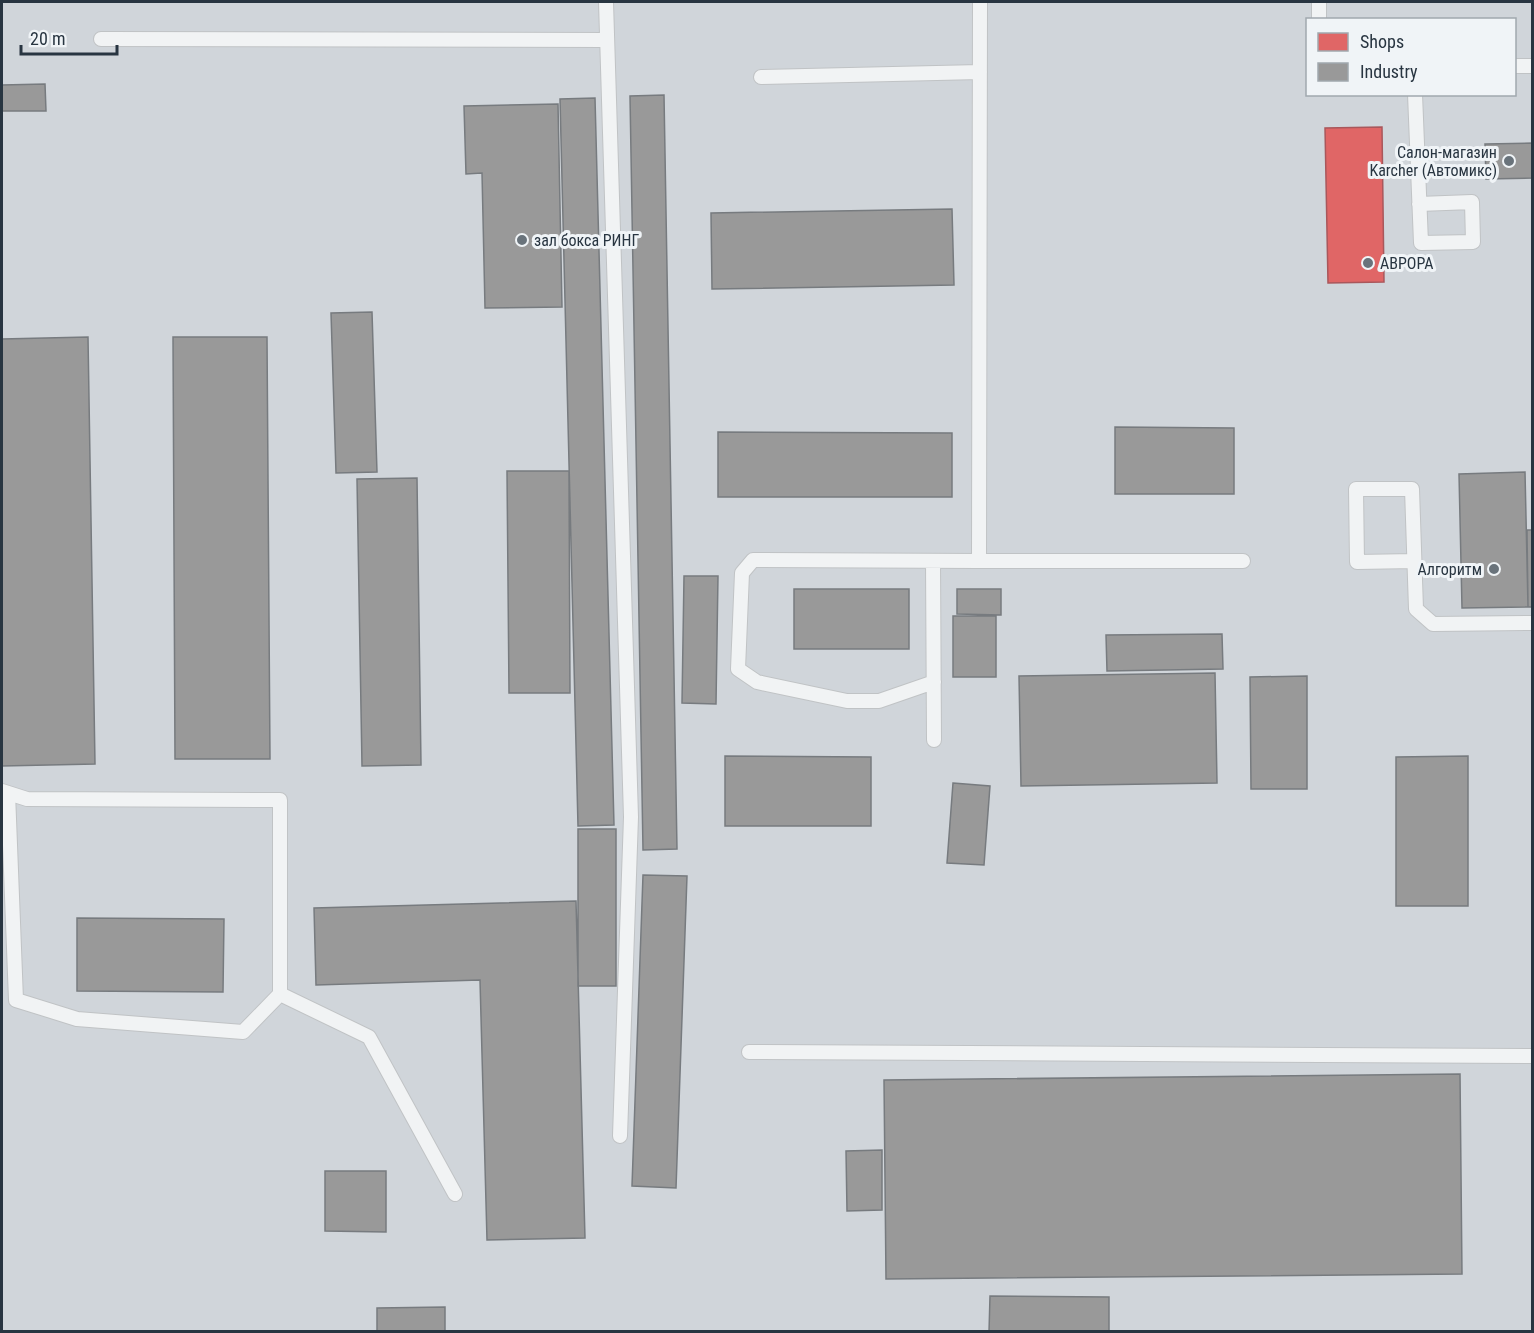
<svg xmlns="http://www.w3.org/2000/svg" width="1534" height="1333" font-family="'Roboto Condensed',sans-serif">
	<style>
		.built { fill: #d0d5da; fill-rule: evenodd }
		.shops { fill: #e06666; stroke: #a9575b; stroke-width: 1.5 }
		.industry { fill: #999; stroke: #777b7f; stroke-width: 1.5 }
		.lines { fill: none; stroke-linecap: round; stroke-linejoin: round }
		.lane-casing { stroke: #c0c3c5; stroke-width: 16 }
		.lane { stroke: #f1f3f4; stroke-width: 14 }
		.poi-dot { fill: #69737b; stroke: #f0f4f7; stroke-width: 2 }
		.labels { text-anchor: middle; stroke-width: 6; stroke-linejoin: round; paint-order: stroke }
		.poi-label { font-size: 16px; fill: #283541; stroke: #f0f4f7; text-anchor: end }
	</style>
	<rect width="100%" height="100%" fill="#e2e5e7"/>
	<path class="built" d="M 2,2 L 1532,2 L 1532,1331 L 2,1331 ZM 1308,20 L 1514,20 L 1514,94 L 1308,94 Z"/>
	<path class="shops" d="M 1382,127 L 1384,282 L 1328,283 L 1325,128 Z"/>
	<path class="industry" d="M 45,84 L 46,111 L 2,111 L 2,85 Z
		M 664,95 L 677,849 L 643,850 L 630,96 Z
		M 595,98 L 614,825 L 578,826 L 560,99 Z
		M 558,104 L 562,307 L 485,308 L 482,173 L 466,174 L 464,106 Z
		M 1532,143 L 1532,178 L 1486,179 L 1485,144 Z
		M 952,209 L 954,285 L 712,289 L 711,213 Z
		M 372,312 L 377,472 L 336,473 L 331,313 Z
		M 88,337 L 95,764 L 2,766 L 2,339 Z
		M 173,337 L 267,337 L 270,759 L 175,759 Z
		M 1115,427 L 1234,428 L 1234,494 L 1115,494 Z
		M 718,432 L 952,433 L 952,497 L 718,497 Z
		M 507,471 L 569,471 L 570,693 L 509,693 Z
		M 1525,472 L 1528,607 L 1462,608 L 1459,474 Z
		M 417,478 L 421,765 L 362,766 L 357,479 Z
		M 1527,530 L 1532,530 L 1532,607 L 1528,607 Z
		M 684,576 L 718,576 L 716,704 L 682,703 Z
		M 794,589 L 909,589 L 909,649 L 794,649 Z
		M 957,589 L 1001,589 L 1001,615 L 957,614 Z
		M 953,616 L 996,616 L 996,677 L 953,677 Z
		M 1222,634 L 1223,669 L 1107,671 L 1106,635 Z
		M 1215,673 L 1217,783 L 1021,786 L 1019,676 Z
		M 1307,676 L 1307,789 L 1251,789 L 1250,677 Z
		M 725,756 L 871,757 L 871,826 L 725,826 Z
		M 1468,756 L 1468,906 L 1396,906 L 1396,757 Z
		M 953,783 L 990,786 L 984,865 L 947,863 Z
		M 578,829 L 616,829 L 616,986 L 578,986 Z
		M 643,875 L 687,876 L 676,1188 L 632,1186 Z
		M 576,901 L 585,1238 L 487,1240 L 480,980 L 316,985 L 314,908 Z
		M 77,918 L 224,919 L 223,992 L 77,991 Z
		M 1460,1074 L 1462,1274 L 886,1279 L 884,1080 Z
		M 882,1150 L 882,1210 L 847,1211 L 846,1151 Z
		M 325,1171 L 386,1171 L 386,1232 L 325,1231 Z
		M 990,1296 L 1109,1297 L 1109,1332 L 989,1332 Z
		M 445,1307 L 445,1332 L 377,1332 L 377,1308 Z"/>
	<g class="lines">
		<defs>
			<path id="lane" d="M 606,2 L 631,817 L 620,1136
				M 980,2 L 979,561 L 1243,561
				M 1319,20 L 1319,2
				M 101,39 L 607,40
				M 1514,66 L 1532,66
				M 761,77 L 980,72
				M 1415,94 L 1421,243 L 1473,242 L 1472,202 L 1419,204
				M 933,561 L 934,740
				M 1414,561 L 1357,562 L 1356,489 L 1412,489 L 1416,609 L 1433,624 L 1532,623
				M 934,682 L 879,701 L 847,701 L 757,682 L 738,669 L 742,573 L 753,560 L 979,561
				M 2,791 L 27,799 L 280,800 L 280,994 L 243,1032 L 77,1019 L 16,1000 L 8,793
				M 280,994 L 369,1037 L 455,1194
				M 749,1052 L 1532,1056"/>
		</defs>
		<use href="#lane" class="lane-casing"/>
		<use href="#lane" class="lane"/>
	</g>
	<g class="poi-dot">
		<circle cx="1509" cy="161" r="6"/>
		<circle cx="522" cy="240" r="6"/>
		<circle cx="1368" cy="263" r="6"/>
		<circle cx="1494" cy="569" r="6"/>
	</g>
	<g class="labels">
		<g class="poi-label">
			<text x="1497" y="158">Салон-магазин<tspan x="1497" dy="18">Karcher (Автомикс)</tspan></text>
			<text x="534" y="246" text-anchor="start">зал бокса РИНГ</text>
			<text x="1380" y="269" text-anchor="start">АВРОРА</text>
			<text x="1482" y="575">Алгоритм</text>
		</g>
	</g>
	<rect width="1534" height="1333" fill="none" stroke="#283541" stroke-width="6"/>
	<rect x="1306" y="18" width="210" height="78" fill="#f0f4f7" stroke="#a0a8ae" stroke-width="1.5"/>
	<rect x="1318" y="33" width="30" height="18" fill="#e06666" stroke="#a0a8ae" stroke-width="1.5"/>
	<text x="1360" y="48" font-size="18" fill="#283541">Shops</text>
	<rect x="1318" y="63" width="30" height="18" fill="#999999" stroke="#a0a8ae" stroke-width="1.5"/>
	<text x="1360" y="78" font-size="18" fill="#283541">Industry</text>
	<path d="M21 45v9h96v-9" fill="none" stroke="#283541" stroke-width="3"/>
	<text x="30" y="45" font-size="18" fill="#283541" stroke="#f0f4f7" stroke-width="4.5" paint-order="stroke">20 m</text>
</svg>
